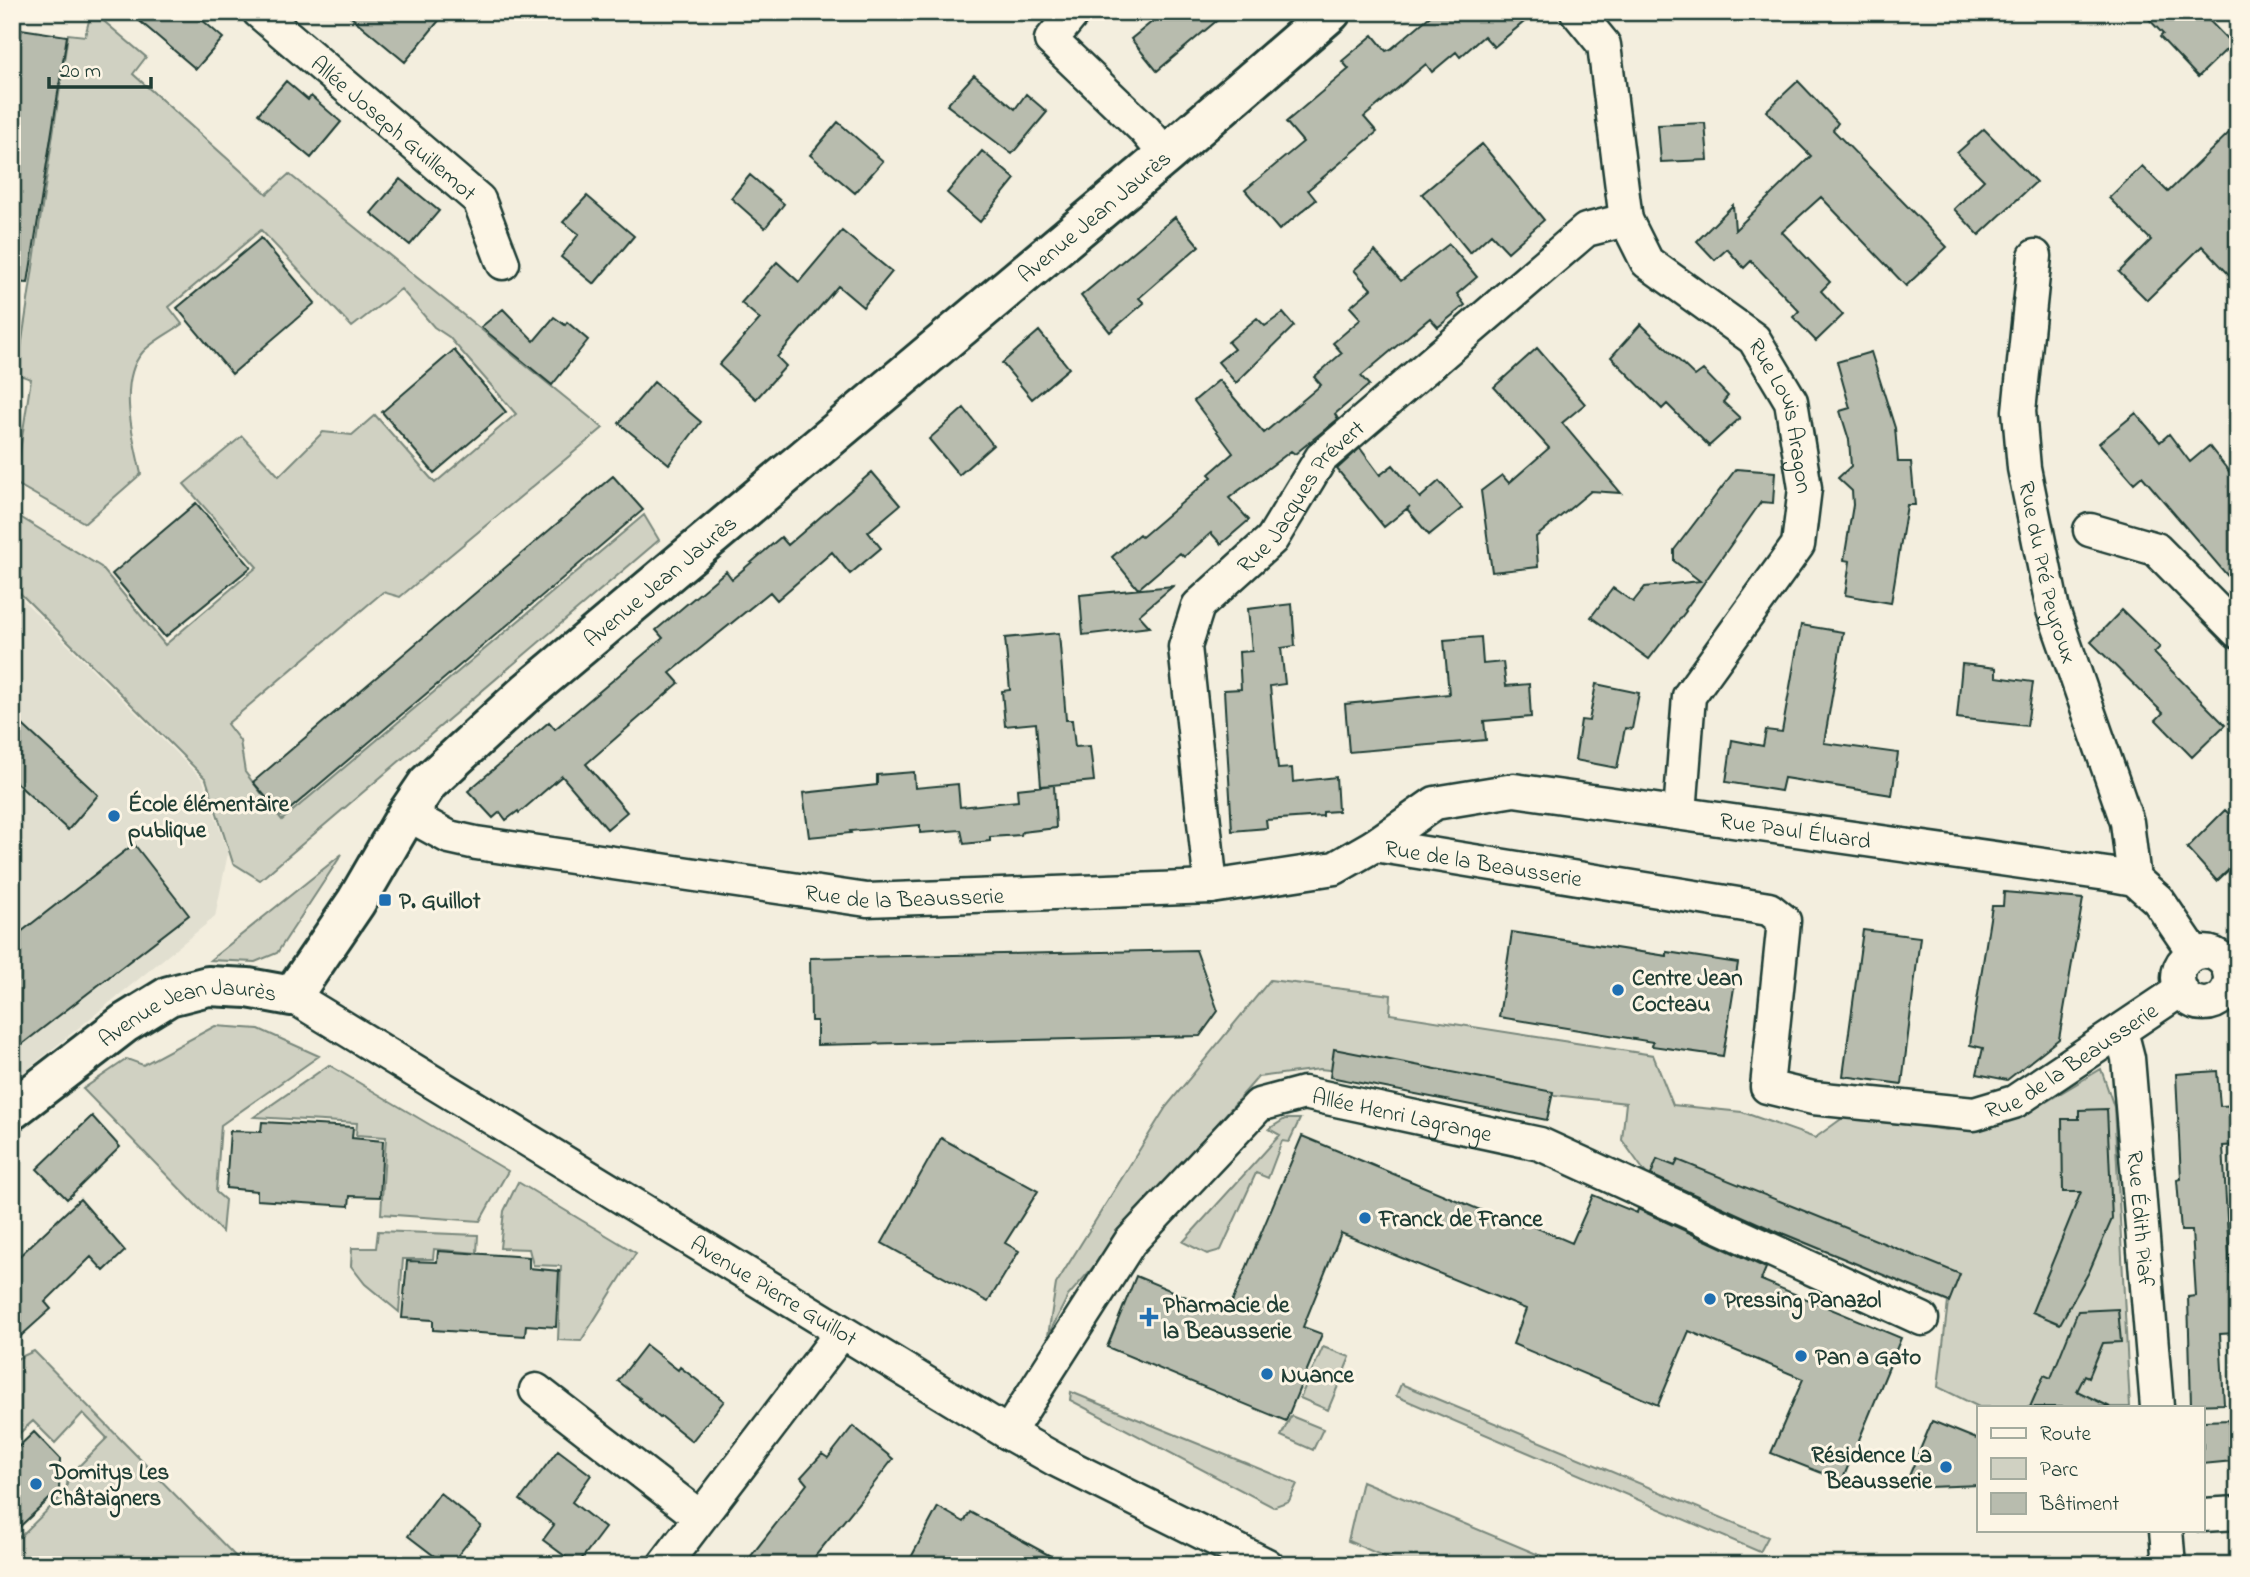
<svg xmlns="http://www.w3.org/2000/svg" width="2250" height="1577" font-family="'Indie Flower',sans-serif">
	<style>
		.built { fill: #e1dfd0 }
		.green { fill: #d0d1c2; stroke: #78877b; stroke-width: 2 }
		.building { fill: #b8bcae; stroke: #1f3d34; stroke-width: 2 }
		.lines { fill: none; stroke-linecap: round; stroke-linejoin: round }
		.minor-casing { stroke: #1f3d34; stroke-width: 37 }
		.secondary-casing { stroke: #1f3d34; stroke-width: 44 }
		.minor { stroke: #fcf5e5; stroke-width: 32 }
		.secondary { stroke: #fcf5e5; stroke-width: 38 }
		.poi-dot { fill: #1f6fb2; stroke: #fcf5e5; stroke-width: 2.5 }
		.labels { text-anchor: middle; stroke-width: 6; stroke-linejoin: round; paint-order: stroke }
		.street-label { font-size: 23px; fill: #1f3d34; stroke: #fcf5e5 }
		.poi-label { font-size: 23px; font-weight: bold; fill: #1f3d34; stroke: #fcf5e5; text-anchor: start }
	</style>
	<rect width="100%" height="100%" fill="#f3eede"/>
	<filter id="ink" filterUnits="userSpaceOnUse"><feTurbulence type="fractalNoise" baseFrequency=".0143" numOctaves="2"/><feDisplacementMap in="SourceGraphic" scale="14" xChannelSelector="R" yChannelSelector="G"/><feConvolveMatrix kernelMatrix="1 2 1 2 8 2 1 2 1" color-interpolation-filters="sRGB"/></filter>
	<g filter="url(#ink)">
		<path class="built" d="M 12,589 L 203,780 L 228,853 L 215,917 L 12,1082 Z"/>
		<path class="green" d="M 85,12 L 93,12 L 146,57 L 133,74 L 267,194 L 289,174 L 603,428 L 400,597 L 383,592 L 227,724 L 240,741 L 245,772 L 282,820 L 644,515 L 659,540 L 260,880 L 233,863 L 206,779 L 12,585 L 12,512 L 101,567 L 165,645 L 257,567 L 184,484 L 242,436 L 279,476 L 323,432 L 352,435 L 375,415 L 435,483 L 516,414 L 449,337 L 434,327 L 401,289 L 352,327 L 261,230 L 169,307 L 182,324 C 170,333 151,342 142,353 C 117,382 134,441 141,474 L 85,523 L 15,483 L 31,379 L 17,374 L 68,34 L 85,36 L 90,17 Z
			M 342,854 L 277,953 L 255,962 L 210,960 Z
			M 1270,980 L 1391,995 L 1390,1014 L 1653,1055 L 1673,1105 L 1742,1112 L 1815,1138 L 1844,1117 L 1947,1130 L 2019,1118 L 2101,1069 L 2114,1107 L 2130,1407 L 1979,1407 L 1938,1387 L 1948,1302 L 1650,1179 L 1622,1140 L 1626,1103 L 1320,1069 L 1258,1077 L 1068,1296 L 1048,1336 L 1056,1284 L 1166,1107 Z
			M 215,1026 L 259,1029 L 319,1056 L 221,1125 L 216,1192 L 225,1200 L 222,1232 L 83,1089 L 127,1059 L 143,1065 Z
			M 329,1065 L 508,1171 L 480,1221 L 381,1214 L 386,1137 L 356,1135 L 357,1123 L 254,1117 Z
			M 1285,1119 L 1300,1119 L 1289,1142 L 1282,1141 L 1268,1178 L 1256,1173 L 1221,1250 L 1207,1254 L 1183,1242 L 1280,1135 L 1269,1129 Z
			M 518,1182 L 636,1253 L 581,1341 L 558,1340 L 561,1266 L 533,1265 L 529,1249 L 500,1248 L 504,1211 Z
			M 378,1231 L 478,1235 L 477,1253 L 434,1249 L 433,1259 L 403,1259 L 399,1312 L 365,1284 L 351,1266 L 352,1248 L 376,1248 Z
			M 1323,1347 L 1350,1357 L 1328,1410 L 1300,1398 Z
			M 34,1351 L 244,1565 L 12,1565 L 12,1537 L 21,1536 L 66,1492 L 68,1477 L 107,1438 L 83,1413 L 55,1443 L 33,1421 L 12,1440 L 12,1361 Z
			M 1401,1384 L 1768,1537 L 1760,1552 L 1396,1396 Z
			M 1071,1392 L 1297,1484 L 1289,1501 L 1273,1507 L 1070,1400 Z
			M 1291,1416 L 1323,1429 L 1313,1450 L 1281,1436 Z
			M 1362,1481 L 1563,1565 L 1404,1565 L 1348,1541 Z"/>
		<path class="building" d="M 129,12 L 193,12 L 223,38 L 196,69 Z
			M 345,12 L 446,12 L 405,62 Z
			M 1164,12 L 1227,12 L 1157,71 L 1131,39 Z
			M 1435,12 L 1536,12 L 1494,47 L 1484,36 L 1460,57 L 1456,52 L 1432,72 L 1426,64 L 1364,117 L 1377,132 L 1308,190 L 1316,200 L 1279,230 L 1245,190 L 1303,142 L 1286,122 L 1349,69 L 1342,61 L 1373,35 L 1386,51 L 1391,49 Z
			M 2142,12 L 2201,12 L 2232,44 L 2198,77 L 2160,37 L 2163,34 Z
			M 21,29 L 67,36 L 28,283 L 12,282 L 12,83 Z
			M 974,75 L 1015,109 L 1026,94 L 1047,112 L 1012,154 L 947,105 Z
			M 286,81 L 308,100 L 311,96 L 341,122 L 311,158 L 258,114 Z
			M 1798,81 L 1838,123 L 1833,130 L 1947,247 L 1906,286 L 1821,197 L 1782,232 L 1830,282 L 1821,291 L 1843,315 L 1816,341 L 1793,317 L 1799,311 L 1751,261 L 1744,268 L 1727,249 L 1715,260 L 1697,241 L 1733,205 L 1735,230 L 1811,156 L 1766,111 Z
			M 838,122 L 883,161 L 855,193 L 810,155 Z
			M 1705,123 L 1708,160 L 1661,162 L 1658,125 Z
			M 2238,124 L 2238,284 L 2202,246 L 2147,300 L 2119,272 L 2151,240 L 2109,198 L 2142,166 L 2168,192 Z
			M 1984,129 L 2036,182 L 1979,235 L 1954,209 L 1984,180 L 1957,153 Z
			M 1482,144 L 1544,220 L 1508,252 L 1491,234 L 1470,253 L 1422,194 Z
			M 982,151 L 1015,179 L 980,222 L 947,193 Z
			M 750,175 L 784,204 L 765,228 L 731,198 Z
			M 400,179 L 439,211 L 410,245 L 371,213 Z
			M 587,196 L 634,236 L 594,284 L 561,257 L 579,234 L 563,222 Z
			M 1175,217 L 1199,246 L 1139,298 L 1144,303 L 1110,332 L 1081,296 Z
			M 842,231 L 892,272 L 863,307 L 838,286 L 777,357 L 786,366 L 756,399 L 719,365 L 760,319 L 741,303 L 777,262 L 799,282 Z
			M 261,238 L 315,303 L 232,374 L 177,308 Z
			M 1449,244 L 1477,277 L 1457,294 L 1465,305 L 1438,327 L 1430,318 L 1361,376 L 1369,385 L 1335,414 L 1338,419 L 1295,454 L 1291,451 L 1229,498 L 1249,520 L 1221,544 L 1211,533 L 1184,557 L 1180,553 L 1138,589 L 1112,557 L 1139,534 L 1142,537 L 1212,477 L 1209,474 L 1233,453 L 1194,401 L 1219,380 L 1264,433 L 1321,385 L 1314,377 L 1342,353 L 1333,343 L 1361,319 L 1350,307 L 1371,289 L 1354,270 L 1375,251 L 1401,281 Z
			M 503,309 L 534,341 L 554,317 L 565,325 L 567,322 L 588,340 L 552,385 L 481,327 Z
			M 1283,313 L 1294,326 L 1236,383 L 1218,362 L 1234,349 L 1228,342 L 1257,318 L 1265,326 Z
			M 1641,324 L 1695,376 L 1703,370 L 1728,396 L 1723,402 L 1740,418 L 1709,446 L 1667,404 L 1662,409 L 1611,357 Z
			M 1039,331 L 1069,368 L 1032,399 L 1002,363 Z
			M 1537,348 L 1585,404 L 1562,423 L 1621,493 L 1591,491 L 1536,537 L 1538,567 L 1492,572 L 1481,491 L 1502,475 L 1509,483 L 1549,448 L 1494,387 Z
			M 454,350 L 506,412 L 434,473 L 382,412 Z
			M 1871,352 L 1895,428 L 1898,462 L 1911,462 L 1915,505 L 1907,505 L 1891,603 L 1845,595 L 1850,561 L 1844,560 L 1853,505 L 1852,491 L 1838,478 L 1851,466 L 1849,440 L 1840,411 L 1850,408 L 1837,362 Z
			M 654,382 L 701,422 L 669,464 L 619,423 Z
			M 964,408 L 993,445 L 959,475 L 929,439 Z
			M 2136,413 L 2160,442 L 2169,434 L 2190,462 L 2209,446 L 2238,483 L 2238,588 L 2142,476 L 2134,483 L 2099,443 Z
			M 1360,448 L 1380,475 L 1393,465 L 1420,498 L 1439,481 L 1462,508 L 1429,535 L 1407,509 L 1410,506 L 1384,527 L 1337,469 Z
			M 1736,469 L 1775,472 L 1773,503 L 1761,502 L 1685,610 L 1686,611 L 1649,659 L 1591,617 L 1613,588 L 1633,602 L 1645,587 L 1700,581 L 1674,561 L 1674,550 Z
			M 872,472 L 900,505 L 868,532 L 881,548 L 850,574 L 832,552 L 777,600 L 770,592 L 670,673 L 679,683 L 586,764 L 627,812 L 607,829 L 562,776 L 519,813 L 518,811 L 506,820 L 500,812 L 493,818 L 468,791 L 549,722 L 555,729 L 663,638 L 656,630 L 726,571 L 732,579 L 781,537 L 788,545 Z
			M 613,476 L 643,510 L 282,816 L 253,782 Z
			M 196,503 L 251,567 L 165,637 L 112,574 Z
			M 1173,586 L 1139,615 L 1150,627 L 1083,635 L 1080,595 Z
			M 1292,604 L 1295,646 L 1281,648 L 1285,684 L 1270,686 L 1278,769 L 1292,768 L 1293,782 L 1336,777 L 1338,811 L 1323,812 L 1323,816 L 1266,820 L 1267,828 L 1232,831 L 1224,690 L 1241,689 L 1239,652 L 1252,651 L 1248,609 Z
			M 2122,610 L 2160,647 L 2154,653 L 2225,725 L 2192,757 L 2156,720 L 2163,713 L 2091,642 Z
			M 1801,625 L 1843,632 L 1824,743 L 1898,753 L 1892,795 L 1784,778 L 1781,791 L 1726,782 L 1732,740 L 1763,746 L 1766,730 L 1782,732 Z
			M 1059,633 L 1066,720 L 1072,720 L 1075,747 L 1090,746 L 1094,781 L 1041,786 L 1036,723 L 1005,726 L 1002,691 L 1010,690 L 1005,638 Z
			M 1481,637 L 1483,664 L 1503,662 L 1506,686 L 1529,684 L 1531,717 L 1484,721 L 1486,740 L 1349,752 L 1345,704 L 1449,694 L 1444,640 Z
			M 1962,664 L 1996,668 L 1996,677 L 2033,682 L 2027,726 L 1957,718 Z
			M 1596,684 L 1639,693 L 1632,729 L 1625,728 L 1617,768 L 1575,760 L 1581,720 L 1589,721 Z
			M 12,715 L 98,795 L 68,830 L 12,779 Z
			M 914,772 L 915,788 L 958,784 L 960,807 L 1018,801 L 1017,789 L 1054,785 L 1056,828 L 1022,832 L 1021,835 L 990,837 L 990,841 L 964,844 L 961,830 L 920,833 L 920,825 L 850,831 L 851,833 L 809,837 L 803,793 L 877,785 L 877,775 Z
			M 2225,810 L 2238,823 L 2238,861 L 2217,881 L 2187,848 Z
			M 134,844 L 189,915 L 12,1052 L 12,939 Z
			M 2004,892 L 2083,899 L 2059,1039 L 2007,1080 L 1977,1074 L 1983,1048 L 1970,1045 L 1992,906 L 2003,906 Z
			M 1863,930 L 1920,937 L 1902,1084 L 1843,1076 Z
			M 1512,932 L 1667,956 L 1667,952 L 1738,963 L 1723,1056 L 1652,1046 L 1653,1042 L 1499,1017 Z
			M 1196,950 L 1218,1011 L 1200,1036 L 817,1045 L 817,1021 L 811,1021 L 810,958 Z
			M 1334,1049 L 1553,1092 L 1547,1120 L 1330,1077 Z
			M 2217,1071 L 2220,1106 L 2238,1105 L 2238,1145 L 2223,1146 L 2230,1273 L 2238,1273 L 2238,1301 L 2234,1301 L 2236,1333 L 2220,1334 L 2224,1404 L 2191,1405 L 2188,1297 L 2196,1296 L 2192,1231 L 2181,1231 L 2177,1180 L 2181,1179 L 2176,1074 Z
			M 2107,1109 L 2112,1219 L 2089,1272 L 2060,1324 L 2032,1312 L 2081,1192 L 2063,1192 L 2062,1119 L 2079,1119 L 2079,1110 Z
			M 92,1116 L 120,1147 L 67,1199 L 37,1169 Z
			M 262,1122 L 353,1127 L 352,1138 L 383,1141 L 380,1197 L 350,1196 L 349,1206 L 257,1200 L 257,1191 L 226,1188 L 230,1131 L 261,1132 Z
			M 1302,1136 L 1521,1227 L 1523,1222 L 1572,1243 L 1593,1195 L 1637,1213 L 1638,1209 L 1766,1268 L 1761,1280 L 1901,1338 L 1842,1481 L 1771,1453 L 1803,1379 L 1689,1331 L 1658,1405 L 1513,1344 L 1526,1309 L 1341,1233 L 1303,1327 L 1322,1334 L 1286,1421 L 1107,1347 L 1136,1276 L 1227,1314 Z
			M 941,1138 L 1038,1191 L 1005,1243 L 1019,1251 L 988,1302 L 882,1243 Z
			M 1657,1159 L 1675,1166 L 1678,1160 L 1960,1274 L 1949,1302 L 1782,1233 L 1782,1234 L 1651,1175 Z
			M 80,1199 L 125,1251 L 104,1271 L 91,1257 L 45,1302 L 51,1309 L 12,1344 L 12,1263 Z
			M 438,1251 L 529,1257 L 529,1268 L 559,1271 L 556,1327 L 526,1325 L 525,1336 L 433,1330 L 433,1320 L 402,1318 L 407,1261 L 437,1262 Z
			M 2118,1309 L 2121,1342 L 2103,1343 L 2089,1377 L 2085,1375 L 2077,1391 L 2110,1407 L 2030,1407 L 2044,1375 L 2051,1378 L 2078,1311 Z
			M 646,1345 L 678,1370 L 680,1367 L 724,1401 L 692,1441 L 662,1417 L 660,1418 L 639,1399 L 640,1398 L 618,1381 Z
			M 2230,1420 L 2233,1461 L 2203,1464 L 2203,1421 Z
			M 1932,1421 L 1979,1440 L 1979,1485 L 1904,1488 Z
			M 853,1426 L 893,1459 L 869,1490 L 808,1565 L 744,1565 L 807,1484 L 801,1477 L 822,1454 L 828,1458 Z
			M 34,1432 L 60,1459 L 59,1490 L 12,1534 L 12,1453 Z
			M 558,1450 L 591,1475 L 572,1502 L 605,1528 L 577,1565 L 543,1540 L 554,1525 L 520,1500 Z
			M 440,1493 L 481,1526 L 450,1565 L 446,1565 L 408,1536 Z
			M 938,1507 L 964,1522 L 970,1512 L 1067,1565 L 907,1565 Z"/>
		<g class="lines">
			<defs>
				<g id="minor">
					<path id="s1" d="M 259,12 L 479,200 L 503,263"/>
					<path d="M 1074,12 L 1051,40 L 1145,130 L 1166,155"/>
					<path id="s2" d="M 1577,12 L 1604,45 L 1626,220 L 1647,262 L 1754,339 L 1791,401 L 1805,488 L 1798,545 L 1689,696 L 1680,813"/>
					<path id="s3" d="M 2035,256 L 2019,411 L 2024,468 L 2053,610 L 2127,822 L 2134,879"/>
					<path d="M 2090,530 L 2156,549 L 2238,632"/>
					<path id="s4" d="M 407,814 L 449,837 L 476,843 L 867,900 L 1211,887 L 1335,868 L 1375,845 L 1435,803 L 1514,790 L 2107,874 L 2134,879 L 2158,900 L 2194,953"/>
					<path id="s5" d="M 1375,845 L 1769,909 L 1784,921 L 1767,1087 L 1813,1098 L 1974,1114 L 2014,1102 L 2181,990"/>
					<path id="s6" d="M 1211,887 L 1185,647 L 1198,606 L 1272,539 L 1321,458 L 1586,230 L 1626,220"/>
					<circle cx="2204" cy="978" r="26"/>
					<path id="s7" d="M 292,996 L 1008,1433 L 1056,1460 L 1267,1565"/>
					<path id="s8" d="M 2121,1031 L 2128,1058 L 2157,1407"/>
					<path d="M 536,1390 L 700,1517"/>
					<path id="s9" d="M 1008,1433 L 1130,1242 L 1259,1105 L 1304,1093 L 1540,1144 L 1922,1319"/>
					<path d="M 2203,1515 L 2238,1513"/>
					<path d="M 2166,1530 L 2169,1565"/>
					<path d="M 664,1565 L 841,1333"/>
				</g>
				<g id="secondary">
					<path id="s10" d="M 12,1110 L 125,1023 L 169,996 L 208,986 L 248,988 L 292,996 L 356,902 L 407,814 L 428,783 L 528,691 L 1166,155 L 1331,12"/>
				</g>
			</defs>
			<use href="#minor" class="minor-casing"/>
			<use href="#secondary" class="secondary-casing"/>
			<use href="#minor" class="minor"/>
			<use href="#secondary" class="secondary"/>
		</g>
	</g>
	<g class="poi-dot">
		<circle cx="114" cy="816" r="7"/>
		<rect x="378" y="893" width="14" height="14" rx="3.5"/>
		<circle cx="1618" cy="990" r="7"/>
		<circle cx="1365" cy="1218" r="7"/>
		<circle cx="1710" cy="1299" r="7"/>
		<path d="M1145.5 1306.5h7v7h7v7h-7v7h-7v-7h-7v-7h7z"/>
		<circle cx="1801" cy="1356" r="7"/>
		<circle cx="1267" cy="1374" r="7"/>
		<circle cx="1946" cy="1467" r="7"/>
		<circle cx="36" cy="1484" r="7"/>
	</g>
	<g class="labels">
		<g class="street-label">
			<text dy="8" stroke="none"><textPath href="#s1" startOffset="178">Allée Joseph Guillemot</textPath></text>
			<text dy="8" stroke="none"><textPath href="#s10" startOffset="1447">Avenue Jean Jaurès</textPath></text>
			<text dy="8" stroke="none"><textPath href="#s2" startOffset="481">Rue Louis Aragon</textPath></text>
			<text dy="8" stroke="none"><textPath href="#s6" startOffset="436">Rue Jacques Prévert</textPath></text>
			<text dy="8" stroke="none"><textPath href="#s3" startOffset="320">Rue du Pré Peyroux</textPath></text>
			<text dy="8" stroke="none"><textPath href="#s10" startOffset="880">Avenue Jean Jaurès</textPath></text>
			<text dy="8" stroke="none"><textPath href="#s4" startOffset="1424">Rue Paul Éluard</textPath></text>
			<text dy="8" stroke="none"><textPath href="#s5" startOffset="110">Rue de la Beausserie</textPath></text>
			<text dy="8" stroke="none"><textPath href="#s4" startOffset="508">Rue de la Beausserie</textPath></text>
			<text dy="8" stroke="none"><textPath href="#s10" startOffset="208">Avenue Jean Jaurès</textPath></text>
			<text dy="8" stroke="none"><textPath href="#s5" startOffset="906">Rue de la Beausserie</textPath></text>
			<text dy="8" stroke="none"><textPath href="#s9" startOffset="562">Allée Henri Lagrange</textPath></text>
			<text dy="8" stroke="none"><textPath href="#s8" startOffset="189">Rue Édith Piaf</textPath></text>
			<text dy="8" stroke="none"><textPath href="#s7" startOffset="565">Avenue Pierre Guillot</textPath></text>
		</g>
		<g class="poi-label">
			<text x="128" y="811">École élémentaire<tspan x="128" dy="26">publique</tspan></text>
			<text x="399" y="908">P. Guillot</text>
			<text x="1632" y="985">Centre Jean<tspan x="1632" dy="26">Cocteau</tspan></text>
			<text x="1379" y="1226">Franck de France</text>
			<text x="1724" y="1307">Pressing Panazol</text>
			<text x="1163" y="1312">Pharmacie de<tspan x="1163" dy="26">la Beausserie</tspan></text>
			<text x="1815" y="1364">Pan a Gato</text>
			<text x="1281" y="1382">Nuance</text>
			<text x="1932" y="1462" text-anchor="end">Résidence La<tspan x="1932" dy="26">Beausserie</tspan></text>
			<text x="50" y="1479">Domitys Les<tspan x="50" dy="26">Châtaigners</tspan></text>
		</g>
	</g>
	<rect width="2250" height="1577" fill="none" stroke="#fcf5e5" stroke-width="42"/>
	<rect x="21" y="21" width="2208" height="1535" fill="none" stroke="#1f3d34" stroke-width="2.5" filter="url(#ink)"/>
	<rect x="1977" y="1406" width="228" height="126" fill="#fcf5e5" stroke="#a4ab9e" stroke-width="2"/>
	<rect x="1991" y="1428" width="35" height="10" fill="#fcf5e5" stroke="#a4ab9e" stroke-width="2"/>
	<text x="2040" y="1440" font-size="21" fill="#1f3d34">Route</text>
	<rect x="1991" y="1458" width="35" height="21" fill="#d0d1c2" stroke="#a4ab9e" stroke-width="2"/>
	<text x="2040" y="1476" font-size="21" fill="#1f3d34">Parc</text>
	<rect x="1991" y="1493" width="35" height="21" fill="#b8bcae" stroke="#a4ab9e" stroke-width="2"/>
	<text x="2040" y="1510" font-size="21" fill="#1f3d34">Bâtiment</text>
	<path d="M49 77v10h102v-10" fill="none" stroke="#1f3d34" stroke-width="3.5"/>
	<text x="60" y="77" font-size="21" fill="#1f3d34" stroke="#fcf5e5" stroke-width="5" paint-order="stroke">20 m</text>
</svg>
